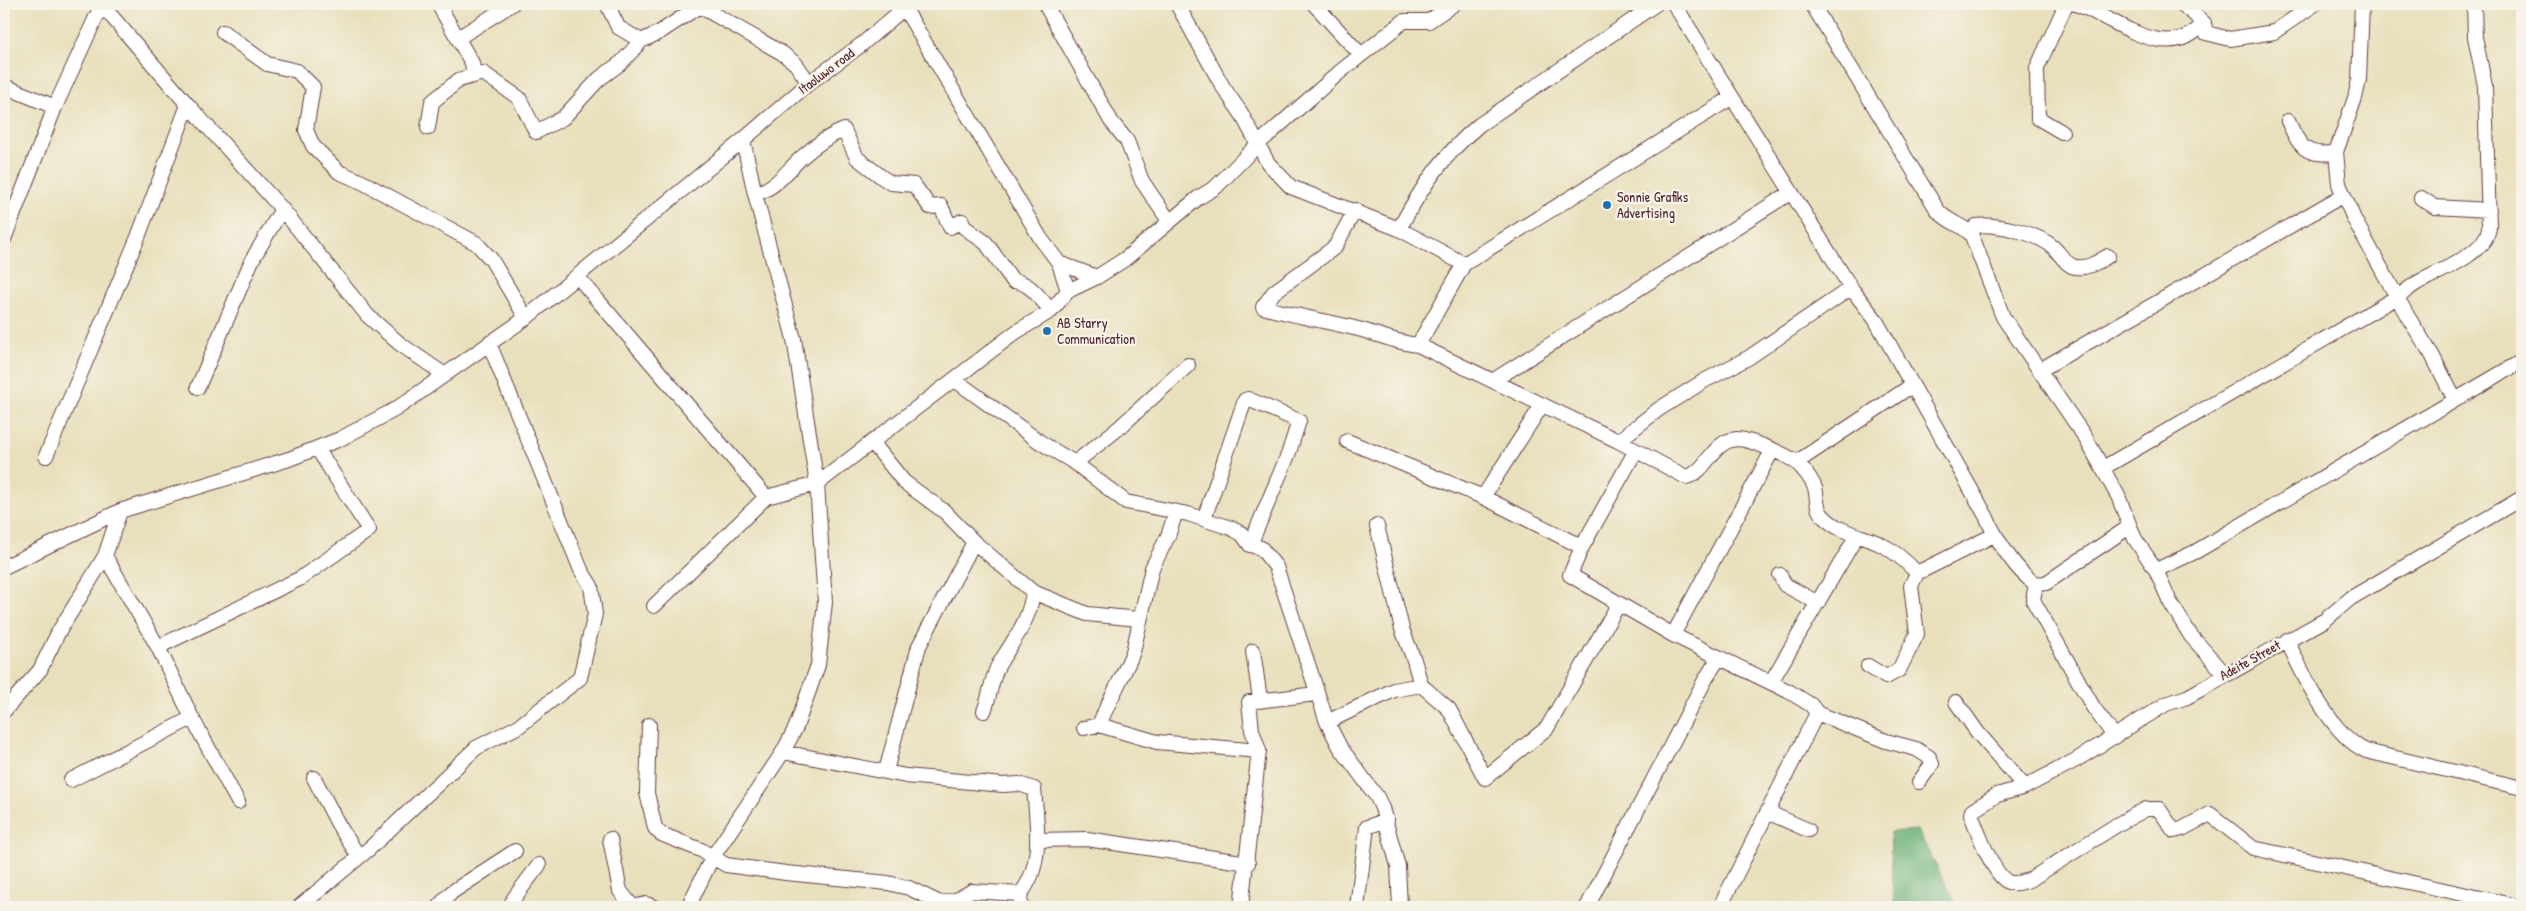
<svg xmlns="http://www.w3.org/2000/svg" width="2526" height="911" font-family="'Patrick Hand',sans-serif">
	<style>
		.forest { fill: #66ae75; stroke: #586650 }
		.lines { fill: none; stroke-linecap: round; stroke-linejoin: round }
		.minor-casing { stroke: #623c41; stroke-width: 16 }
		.minor { stroke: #fff; stroke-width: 14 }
		.poi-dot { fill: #1f6fb2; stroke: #f7f3e8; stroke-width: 2 }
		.labels { text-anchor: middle; stroke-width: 4.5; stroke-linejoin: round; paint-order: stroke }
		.street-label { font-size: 14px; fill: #4a1f2b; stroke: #f7f3e8 }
		.poi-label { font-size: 14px; fill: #4a1f2b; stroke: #f7f3e8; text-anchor: start }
	</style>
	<rect width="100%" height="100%" fill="#f7f3e8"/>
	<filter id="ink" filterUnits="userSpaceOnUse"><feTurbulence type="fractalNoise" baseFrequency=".02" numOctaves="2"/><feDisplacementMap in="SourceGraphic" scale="10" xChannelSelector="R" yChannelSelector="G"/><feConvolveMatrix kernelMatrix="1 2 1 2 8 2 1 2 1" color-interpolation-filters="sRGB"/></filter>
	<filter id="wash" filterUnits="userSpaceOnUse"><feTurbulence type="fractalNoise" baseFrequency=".0096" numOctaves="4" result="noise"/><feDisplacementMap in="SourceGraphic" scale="20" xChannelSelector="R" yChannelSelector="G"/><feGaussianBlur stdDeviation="1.12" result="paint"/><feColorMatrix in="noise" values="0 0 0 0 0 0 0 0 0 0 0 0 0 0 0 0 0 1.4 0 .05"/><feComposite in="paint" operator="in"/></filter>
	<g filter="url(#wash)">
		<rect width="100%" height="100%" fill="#e8e0bc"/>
		<path class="forest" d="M 1917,830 L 1958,907 L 1894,907 L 1890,832 Z"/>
	</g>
	<g filter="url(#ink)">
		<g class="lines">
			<defs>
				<path id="minor" d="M 101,4 L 188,105 L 282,209 L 368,316 L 400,344 L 445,375
					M 438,4 L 472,63 L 474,75
					M 607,4 L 618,27 L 641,41
					M 696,4 L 782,53 L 796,64 L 809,83
					M 1045,4 L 1111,121 L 1127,141 L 1142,181 L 1169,221
					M 1177,4 L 1223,87 L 1241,113 L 1268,163 L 1291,187 L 1399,229 L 1464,264
					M 1314,4 L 1361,55
					M 1674,4 L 1851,288 L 1875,319 L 1986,516 C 1995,537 2016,572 2036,584 L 2046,583 L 2129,527
					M 1812,4 L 1938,211 C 1950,224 1965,225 1972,236 L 2003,317 L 2085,437 L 2118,496 L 2135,539 L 2156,570 L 2170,602 L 2191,636 L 2225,674
					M 2076,4 C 2115,18 2167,66 2204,23
					M 2182,4 L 2204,23 L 2206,33 L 2230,39 L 2274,32 L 2315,4
					M 2362,4 L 2359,80 L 2355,98 L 2336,152 L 2339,184 L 2354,219 L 2408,317 L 2432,355 L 2455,400
					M 905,9 L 1041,239 L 1059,263 L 1068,291
					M 223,32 L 267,64 L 297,71 L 313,87 L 306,130 L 313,146 L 339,172 L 362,182 L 476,243 L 491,259 L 526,318
					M 458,38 L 512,4
					M 4,86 L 55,107
					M 2288,121 C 2299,146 2306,158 2336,152
					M 428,128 L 432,102 L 459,80 L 483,73 L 519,98 L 536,132 L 563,118 L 599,79 L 622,62 L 641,41 L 660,32 L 698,7
					M 2062,132 L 2038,118 L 2037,68 L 2066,4
					M 755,194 C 777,187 785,173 801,158 C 813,147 828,136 844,130 L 857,158 L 883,178 L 891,183 L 914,185 L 930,207 L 941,206 L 950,227 L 962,221 L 964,227 L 986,243 L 1013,281 C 1029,281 1041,299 1051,311
					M 2421,198 L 2435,207 L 2489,210
					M 1355,210 L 1335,247 L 1274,292 L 1263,307 C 1295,316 1326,321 1358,329 C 1378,334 1396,343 1418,345 L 1618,441 L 1686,477 C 1707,473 1712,440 1737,439 C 1749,439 1788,455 1797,463 C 1803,468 1812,480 1815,488 C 1818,498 1815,508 1823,516 C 1838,532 1859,535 1878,543 C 1894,550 1905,560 1917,573
					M 1399,229 C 1422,187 1442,156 1479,125 L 1656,4
					M 1970,233 L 1976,226 C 1995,223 2038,233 2053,247 C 2060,253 2066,266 2076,267 C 2088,269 2099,261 2108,256
					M 4,239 L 55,107 L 102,4
					M 1059,263 L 1097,277
					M 577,276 L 766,497
					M 1418,345 L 1464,264 L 1731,98
					M 2040,370 L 2342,196
					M 955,380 L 1040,442 L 1075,463 L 1126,502 L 1188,514 L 1231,528 L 1242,534 L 1250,545 L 1261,548 L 1276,567 L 1327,722 L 1340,747 L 1377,797 L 1382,808 L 1398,866 L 1400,907
					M 1494,380 L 1790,193
					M 198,387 L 252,260 L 282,209
					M 1347,441 L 1483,497 L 1582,547
					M 1618,441 L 1659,409 L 1704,381 L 1748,358 L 1851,288
					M 872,442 L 904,482 L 945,512 L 974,542 L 1033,592 L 1087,614 L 1139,619
					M 1635,452 L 1582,547 L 1570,575 L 1673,635 L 1790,692 L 1811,705 L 1817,713 L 1886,741 L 1916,749 L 1929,757 L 1932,764 L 1919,782
					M 46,456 L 138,237 L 188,105
					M 1797,462 L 1911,386
					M 1075,463 L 1120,427 L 1188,365
					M 2103,468 L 2397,297 C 2404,293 2410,287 2417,283 C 2437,272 2487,254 2489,227 L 2485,86 L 2475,37 L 2474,4
					M 1483,497 L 1542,405
					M 2522,498 L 2351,598 L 2325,620 L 2187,697 L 2166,704 L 2076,760 L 2025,787 L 1997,795 L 1972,811 L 1971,814 C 1977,830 1993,875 2008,882 C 2016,885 2024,882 2031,879 L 2120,823 L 2146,809 L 2159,809 L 2174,831 L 2182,829 L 2210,814 L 2253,848 L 2522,907
					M 1204,519 L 1245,400 L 1248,399 L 1299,421 L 1288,455 L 1250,545
					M 1377,526 L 1402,629 L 1414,660 L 1421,685
					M 105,556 L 158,647 L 192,718 L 238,802
					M 4,567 L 120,511 L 289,459 L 340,439 L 396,409 L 526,318 L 743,140 L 809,83 L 861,45 L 909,4
					M 2156,570 L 2195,552 L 2522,361
					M 1780,575 L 1785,585 L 1818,603
					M 2036,584 L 2033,600 L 2093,707 L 2115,737
					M 654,606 L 766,497 L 817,484 L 1016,332 L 1051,311 L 1068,291 L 1097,277 L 1125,259 L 1198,198 L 1216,187 L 1258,144 L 1341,71 L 1404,21 L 1429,21 L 1454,4
					M 1673,635 L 1772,451
					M 2287,640 C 2303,675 2331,735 2366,751 L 2522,788
					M 158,647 L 301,578 L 369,530 L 317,448
					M 1253,651 L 1260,699
					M 1868,666 L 1886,677 L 1899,670 L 1917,634 L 1911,586 L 1917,573 L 1994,535
					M 1771,682 L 1856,537
					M 1956,702 L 1978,733 L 2025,787
					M 4,711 L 40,670 L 58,633 L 105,556 L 120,511
					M 984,711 C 990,697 991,680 998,666 C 1013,640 1029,623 1033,592
					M 1327,722 L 1394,690 L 1421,685 L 1449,709 L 1485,778 L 1547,728 L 1618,605
					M 649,725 L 647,793 L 655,828 L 661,834 L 701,850 L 726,865 L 786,873 L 888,883 L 909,888 L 940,903 L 956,900 L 972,891 L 1020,894
					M 1099,725 L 1157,742 L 1259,751
					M 1084,728 L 1099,725 C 1109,700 1123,677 1133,652 L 1152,568 L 1168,536 L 1176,512
					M 783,752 L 906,776 L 1003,785 L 1019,784 L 1034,789 C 1037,823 1044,867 1020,894 L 1021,907
					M 886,771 L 919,646 L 974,542
					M 314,778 L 338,824 L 359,857
					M 71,780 L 192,718
					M 1767,812 L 1808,830
					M 610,839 L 620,891 L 633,907
					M 1037,840 L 1087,839 L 1248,863
					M 299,907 L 370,848 L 476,748 L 519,726 L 580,678 L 595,614 L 591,586 L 581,570 L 489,343
					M 438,907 L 452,892 L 515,851
					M 510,907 L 514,898 L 539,865
					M 633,907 L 646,904 L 654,907
					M 688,907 L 712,858 L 783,752 L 796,727 L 818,665 L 825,602 L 817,484 L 794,339 L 755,194 L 743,140
					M 1241,907 L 1259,751 L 1252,730 L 1249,702 L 1316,694
					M 1357,907 L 1367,827 L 1387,820
					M 1587,907 L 1705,680 L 1718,659
					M 1720,907 L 1817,713"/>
			</defs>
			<use href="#minor" class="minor-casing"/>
			<use href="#minor" class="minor"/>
		</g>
	</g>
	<g class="poi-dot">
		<circle cx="1607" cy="205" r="5"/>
		<circle cx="1047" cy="331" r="5"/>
	</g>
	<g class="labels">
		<g class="street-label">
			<text transform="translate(826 71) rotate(-37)" y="5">Itaoluwo road</text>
			<text transform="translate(2250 660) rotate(-29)" y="5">Adeite Street</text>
		</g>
		<g class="poi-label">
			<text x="1617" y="202">Sonnie Grafiks<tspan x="1617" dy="16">Advertising</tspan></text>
			<text x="1057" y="328">AB Starry<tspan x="1057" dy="16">Communication</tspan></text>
		</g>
	</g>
	<rect width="2526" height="911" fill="none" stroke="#f7f3e8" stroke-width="20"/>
</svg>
